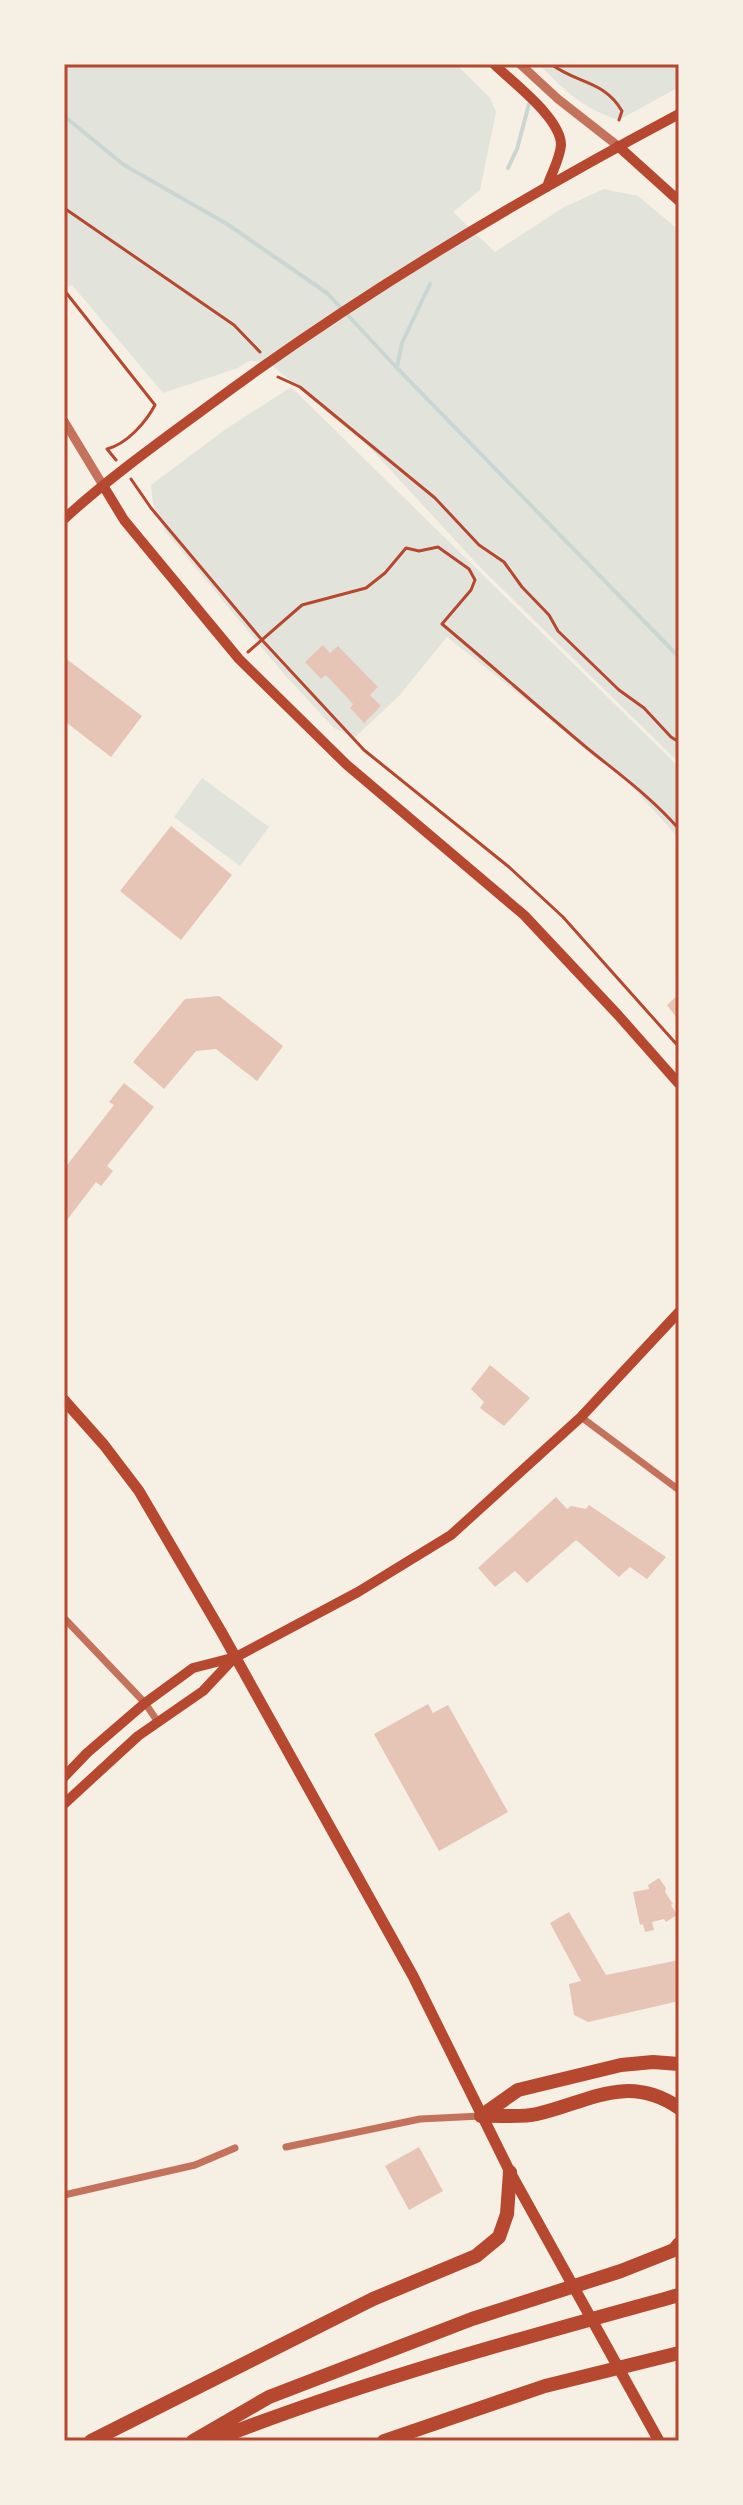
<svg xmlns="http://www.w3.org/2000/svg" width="743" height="2505" font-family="'DM Sans',sans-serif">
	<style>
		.green { fill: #e2e4dc }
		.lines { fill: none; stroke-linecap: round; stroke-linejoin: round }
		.stream { stroke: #c9d6d2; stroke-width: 4 }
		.building { fill: #e6c5b7 }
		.path { stroke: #b5482f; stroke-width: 3 }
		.minor { stroke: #c5725c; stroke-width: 7 }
		.tertiary { stroke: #c5725c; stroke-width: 9 }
		.secondary { stroke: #b5482f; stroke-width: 10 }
		.primary { stroke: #b5482f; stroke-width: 11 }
		.motorway { stroke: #b5482f; stroke-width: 14 }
		.neatline { fill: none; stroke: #b5482f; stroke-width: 3 }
	</style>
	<rect width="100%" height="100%" fill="#f6efe4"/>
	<path class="green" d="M 64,64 L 456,64 L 490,98 L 496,112 L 480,190 L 453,212 L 495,252 L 564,207 L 604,189 L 638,196 L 679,230 L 679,763 L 479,566 L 371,449 L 268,362 L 249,361 L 238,368 L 163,393 L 72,285 L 64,288 Z
		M 539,64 L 679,64 L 679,87 L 619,120 C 585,110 562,89 539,64 Z
		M 291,387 L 679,767 L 679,838 L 623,777 L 447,637 L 398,697 L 354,738 L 334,728 L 283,673 L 165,531 L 153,504 L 151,485 L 226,429 Z
		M 202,778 L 269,827 L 240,866 L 174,817 Z"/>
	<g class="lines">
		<path class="stream" d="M 64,116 L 124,165 L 227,224 L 327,293 L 397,368 L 679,657
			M 508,168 L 517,149 L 529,104
			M 397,367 L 402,343 L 430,284"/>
	</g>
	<path class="building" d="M 323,645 L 330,653 L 338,646 L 378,687 L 370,695 L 381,706 L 364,723 L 350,708 L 353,704 L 326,675 L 321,679 L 305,662 Z
		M 64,657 L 142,716 L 111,757 L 67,723 L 64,727 Z
		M 171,826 L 232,875 L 181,940 L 120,891 Z
		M 679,994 L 679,1021 L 667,1005 Z
		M 219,996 L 283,1046 L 257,1081 L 216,1049 L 196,1051 L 164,1089 L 133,1062 L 185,999 Z
		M 124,1083 L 154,1107 L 107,1166 L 113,1171 L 101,1186 L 96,1182 L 64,1224 L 64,1169 L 114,1105 L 109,1102 Z
		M 490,1365 L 530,1398 L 504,1426 L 480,1408 L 484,1402 L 471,1389 Z
		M 556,1497 L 567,1509 L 571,1506 L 586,1509 L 589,1505 L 666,1557 L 647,1579 L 630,1567 L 619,1577 L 576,1540 L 527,1583 L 515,1571 L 495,1587 L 478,1568 Z
		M 428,1704 L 433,1713 L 448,1705 L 508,1812 L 439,1851 L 374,1734 Z
		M 659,1878 L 666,1888 L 665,1892 L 673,1904 L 671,1905 L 677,1915 L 666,1922 L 664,1919 L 652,1922 L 654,1930 L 645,1932 L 643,1924 L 640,1925 L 633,1892 L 649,1889 L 648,1885 Z
		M 569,1912 L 606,1975 L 679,1960 L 679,2001 L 588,2022 L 574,2015 L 569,1984 L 581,1981 L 550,1923 Z
		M 419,2147 L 443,2191 L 409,2210 L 385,2166 Z"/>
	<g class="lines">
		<path class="path" d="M 551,64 C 577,84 604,80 622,111 L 619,120
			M 64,208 L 234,325 L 260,352
			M 64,290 L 155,405 C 146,422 127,444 107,449 L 116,460
			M 278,377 L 300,387 L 435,498 L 479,545 L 504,562 L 522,587 L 549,615 L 558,631 L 619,690 L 644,708 L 671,737 L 679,742
			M 131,479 L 151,508 L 262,640 L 364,750 L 509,867 L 563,917 L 679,1047
			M 248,652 L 302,605 L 366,588 L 385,573 L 406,548 L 419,551 L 438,547 L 469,569 L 475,580 L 471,590 L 442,624 C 491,665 538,707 587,748 C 619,774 651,797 679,829"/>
		<path class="minor" d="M 581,1417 L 679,1490
			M 64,1618 L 145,1703 L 158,1722
			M 286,2147 L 420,2119 L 481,2116
			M 64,2195 L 195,2165 L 235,2148"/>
		<path class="tertiary" d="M 520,64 L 558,99 L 618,146
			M 64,421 L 104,487"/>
		<path class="secondary" d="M 494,64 C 513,83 561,118 561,145 C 560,159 551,174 547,187
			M 618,146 L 679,201
			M 104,487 L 124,520 L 239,659 L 347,765 L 524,915 L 618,1015 L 679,1084
			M 64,519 C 110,477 161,441 211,404 C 359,294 517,200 679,114
			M 64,1777 L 87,1753 L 145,1703 L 193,1668 L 236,1657 L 358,1592 L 451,1535 L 581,1417 L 679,1312
			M 64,1804 L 138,1736 L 203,1691 L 234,1658"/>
		<path class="primary" d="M 64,1400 L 104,1445 L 139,1491 L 222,1633 L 413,1976 L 510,2172 L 659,2441"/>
		<path class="motorway" d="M 481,2116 L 518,2090 L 621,2065 L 653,2062 L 679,2064
			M 481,2116 C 499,2115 520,2118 537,2114 C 587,2103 627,2072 679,2108
			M 91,2441 L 373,2299 L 476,2256 L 499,2237 L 507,2214 L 510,2172
			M 193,2441 L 269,2397 L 472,2319 L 621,2271 L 674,2250 L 679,2244
			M 211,2441 C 363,2381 522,2338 679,2295
			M 384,2441 L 545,2386 L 679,2353"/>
	</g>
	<rect width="743" height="2505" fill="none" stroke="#f6efe4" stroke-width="132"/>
	<rect x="66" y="66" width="611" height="2373" class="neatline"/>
</svg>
